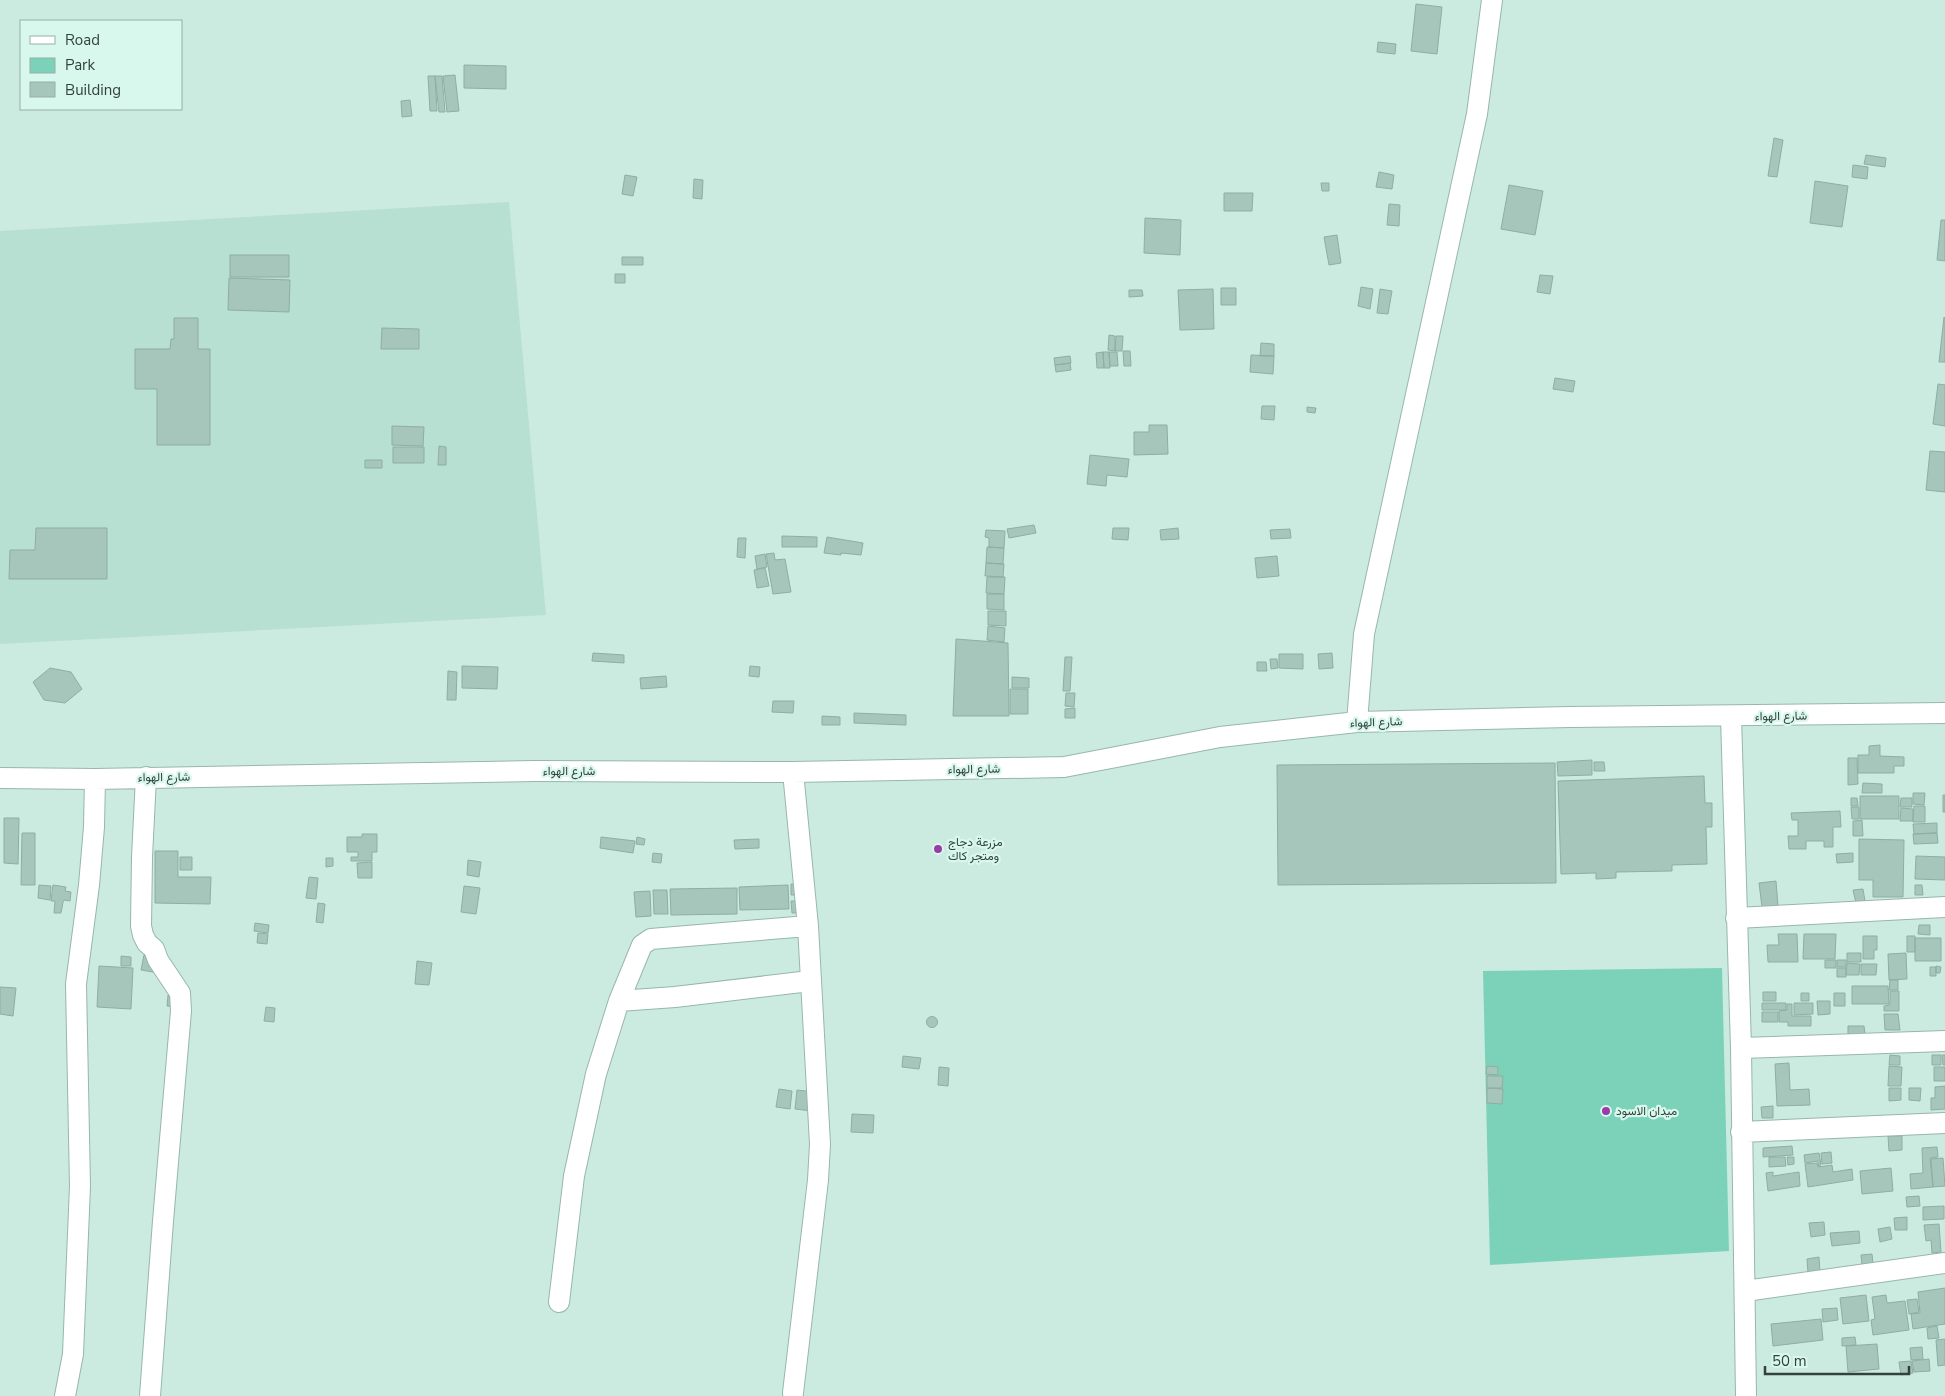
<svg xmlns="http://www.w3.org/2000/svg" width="1945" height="1396" font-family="'Nunito Sans',Vazirmatn,sans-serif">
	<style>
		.built { fill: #b7dfd2 }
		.green { fill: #7cd2b9 }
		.building { fill: #a6c5bb; stroke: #8fada3 }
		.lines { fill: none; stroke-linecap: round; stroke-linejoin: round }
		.minor-casing { stroke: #98b6ac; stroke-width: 22 }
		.minor { stroke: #fff; stroke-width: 20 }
		.poi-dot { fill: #9a3ca5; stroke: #d8f8ee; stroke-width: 2 }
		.labels { text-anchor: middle; stroke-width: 4.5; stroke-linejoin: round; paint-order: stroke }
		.street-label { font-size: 12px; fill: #33403c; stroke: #d8f8ee }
		.poi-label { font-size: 12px; fill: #33403c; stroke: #d8f8ee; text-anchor: start }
	</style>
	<rect width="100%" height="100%" fill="#cbebe0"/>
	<path class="built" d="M 509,202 L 546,615 L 0,644 L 0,231 Z"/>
	<path class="green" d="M 1722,968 L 1729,1251 L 1490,1265 L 1483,971 Z"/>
	<path class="building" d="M 1416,4 L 1442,7 L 1437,54 L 1411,51 Z
		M 1378,42 L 1396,44 L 1395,54 L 1377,52 Z
		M 464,65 L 506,66 L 506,89 L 464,88 Z
		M 455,75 L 459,111 L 447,112 L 443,76 Z
		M 428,76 L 435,76 L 437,111 L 430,111 Z
		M 435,76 L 442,76 L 445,112 L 439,112 Z
		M 410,100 L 412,116 L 402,117 L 401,101 Z
		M 1774,138 L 1783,140 L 1777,177 L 1768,176 Z
		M 1866,155 L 1886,158 L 1885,167 L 1864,164 Z
		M 1853,165 L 1868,167 L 1867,179 L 1852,177 Z
		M 1379,172 L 1394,175 L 1392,189 L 1376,187 Z
		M 625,175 L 637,177 L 633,196 L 622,194 Z
		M 694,179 L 703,180 L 702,199 L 693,198 Z
		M 1815,181 L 1848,186 L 1842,227 L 1810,223 Z
		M 1321,183 L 1329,183 L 1329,191 L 1322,191 Z
		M 1509,185 L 1543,191 L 1535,235 L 1501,229 Z
		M 1224,193 L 1253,193 L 1252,211 L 1224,211 Z
		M 1389,204 L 1400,205 L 1399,226 L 1387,225 Z
		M 1145,218 L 1181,220 L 1180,255 L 1144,253 Z
		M 1941,220 L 1945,220 L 1945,261 L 1937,260 Z
		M 1337,235 L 1341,263 L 1329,265 L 1324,237 Z
		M 230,255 L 289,255 L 289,277 L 230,277 Z
		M 622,257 L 643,257 L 643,265 L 622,265 Z
		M 615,274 L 625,274 L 625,283 L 615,283 Z
		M 1540,275 L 1553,276 L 1550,294 L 1537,292 Z
		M 229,278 L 290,280 L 289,312 L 228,310 Z
		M 1361,287 L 1373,289 L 1370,309 L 1358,306 Z
		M 1221,288 L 1236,288 L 1236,305 L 1221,305 Z
		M 1213,289 L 1214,329 L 1180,330 L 1178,290 Z
		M 1380,289 L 1392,291 L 1388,314 L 1377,313 Z
		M 1129,290 L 1142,290 L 1143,296 L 1129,297 Z
		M 1944,317 L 1945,318 L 1945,362 L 1939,362 Z
		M 174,318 L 198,318 L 198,349 L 210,349 L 210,445 L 157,445 L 157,389 L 135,389 L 135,349 L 170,349 L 171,339 L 174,339 Z
		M 382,328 L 419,329 L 419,349 L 381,349 Z
		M 1109,335 L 1115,336 L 1115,351 L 1108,350 Z
		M 1116,336 L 1123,336 L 1122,351 L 1115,351 Z
		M 1261,343 L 1274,344 L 1274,356 L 1260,356 Z
		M 1123,351 L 1130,351 L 1131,366 L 1124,366 Z
		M 1103,352 L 1109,352 L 1110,368 L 1104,368 Z
		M 1103,352 L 1104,368 L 1097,368 L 1096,353 Z
		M 1109,352 L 1117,352 L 1118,366 L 1110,366 Z
		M 1251,355 L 1274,356 L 1273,374 L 1250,372 Z
		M 1070,356 L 1071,363 L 1055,365 L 1054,358 Z
		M 1070,363 L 1071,370 L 1056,372 L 1055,365 Z
		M 1555,378 L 1575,381 L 1573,392 L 1553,389 Z
		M 1938,384 L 1945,385 L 1945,426 L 1933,424 Z
		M 1262,406 L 1275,406 L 1274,420 L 1261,419 Z
		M 1307,407 L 1316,408 L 1315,413 L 1307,412 Z
		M 1149,425 L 1167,425 L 1168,454 L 1134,455 L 1134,432 L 1149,432 Z
		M 392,426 L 424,427 L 423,446 L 392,445 Z
		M 439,446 L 446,447 L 446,465 L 438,465 Z
		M 393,447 L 424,447 L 424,463 L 393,463 Z
		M 1930,451 L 1945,452 L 1945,492 L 1926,490 Z
		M 1090,455 L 1129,459 L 1127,477 L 1107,475 L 1106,486 L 1087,484 Z
		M 365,460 L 382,460 L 382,468 L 365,468 Z
		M 1034,525 L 1036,533 L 1009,538 L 1007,529 Z
		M 36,528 L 107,528 L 107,579 L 9,579 L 10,550 L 35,550 Z
		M 1113,528 L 1129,528 L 1128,540 L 1112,539 Z
		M 1178,528 L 1179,539 L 1161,540 L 1160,530 Z
		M 1290,529 L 1291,538 L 1271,539 L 1270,530 Z
		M 986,530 L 1005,531 L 1004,548 L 989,547 L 989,538 L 985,537 Z
		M 782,536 L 817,537 L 817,547 L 782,547 Z
		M 827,537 L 863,543 L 861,555 L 841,553 L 841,555 L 824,553 Z
		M 738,538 L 746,538 L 745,558 L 737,557 Z
		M 987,547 L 1004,548 L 1003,564 L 986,563 Z
		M 774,553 L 775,560 L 785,559 L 791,592 L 773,594 L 766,554 Z
		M 765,554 L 767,567 L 757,569 L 755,556 Z
		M 1277,556 L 1279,576 L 1257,578 L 1255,558 Z
		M 986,563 L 1004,564 L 1003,577 L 985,576 Z
		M 765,568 L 769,586 L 757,588 L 754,570 Z
		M 987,577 L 1005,577 L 1004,594 L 986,593 Z
		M 987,594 L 1004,594 L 1004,610 L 987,609 Z
		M 988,611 L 1006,611 L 1006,626 L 988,625 Z
		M 988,626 L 1005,628 L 1004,642 L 987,640 Z
		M 956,639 L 1008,643 L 1009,716 L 953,716 Z
		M 593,653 L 624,655 L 624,663 L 592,661 Z
		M 1332,653 L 1333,668 L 1319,669 L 1318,654 Z
		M 1279,654 L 1303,654 L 1303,669 L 1279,668 Z
		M 1065,657 L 1072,657 L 1070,691 L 1063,691 Z
		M 1270,659 L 1277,659 L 1278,668 L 1271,669 Z
		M 1257,662 L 1266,662 L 1267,671 L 1257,671 Z
		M 462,666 L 498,667 L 497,689 L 462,688 Z
		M 750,666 L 760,667 L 759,677 L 749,676 Z
		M 50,668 L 71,672 L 82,689 L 65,703 L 44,700 L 33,682 Z
		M 448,671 L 457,672 L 456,700 L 447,700 Z
		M 666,676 L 667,687 L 641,689 L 640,678 Z
		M 1012,677 L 1029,678 L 1029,688 L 1012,688 Z
		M 1010,689 L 1028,689 L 1028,714 L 1010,714 Z
		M 1066,693 L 1075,693 L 1074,707 L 1065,706 Z
		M 773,701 L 794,701 L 793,713 L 772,712 Z
		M 1075,708 L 1075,718 L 1065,718 L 1065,709 Z
		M 854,713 L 906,715 L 906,725 L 854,723 Z
		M 822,716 L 840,717 L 840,725 L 822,725 Z
		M 1880,745 L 1880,756 L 1904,757 L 1904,766 L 1894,766 L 1894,773 L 1858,773 L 1858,755 L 1869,755 L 1869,746 Z
		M 1848,758 L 1857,758 L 1858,784 L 1848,785 Z
		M 1592,760 L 1592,775 L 1558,776 L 1557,762 Z
		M 1594,762 L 1604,762 L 1605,771 L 1594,771 Z
		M 1555,763 L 1556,883 L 1278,885 L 1277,765 Z
		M 1704,776 L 1705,803 L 1712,803 L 1712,827 L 1706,827 L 1707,864 L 1672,865 L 1672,871 L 1616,872 L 1616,878 L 1596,879 L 1596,873 L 1561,874 L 1558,781 Z
		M 1863,783 L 1882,784 L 1882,793 L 1862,793 Z
		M 1913,793 L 1925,793 L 1924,805 L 1913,804 Z
		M 1943,795 L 1945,795 L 1945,812 L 1943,812 Z
		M 1860,796 L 1899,796 L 1899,819 L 1860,819 Z
		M 1851,798 L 1857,798 L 1858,806 L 1851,806 Z
		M 1901,798 L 1912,798 L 1912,807 L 1900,807 Z
		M 1914,806 L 1925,806 L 1925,822 L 1913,822 Z
		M 1851,807 L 1859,807 L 1859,819 L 1852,819 Z
		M 1901,808 L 1913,809 L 1913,821 L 1900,821 Z
		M 1840,811 L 1841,827 L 1833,827 L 1833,847 L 1824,847 L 1824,841 L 1806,841 L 1806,849 L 1789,849 L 1788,836 L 1798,836 L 1798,820 L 1792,820 L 1791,813 Z
		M 4,818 L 19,818 L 18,864 L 4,863 Z
		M 1862,820 L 1863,836 L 1853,836 L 1853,821 Z
		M 1937,823 L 1937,833 L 1914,834 L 1913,824 Z
		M 22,833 L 35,833 L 35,885 L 21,885 Z
		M 1937,833 L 1938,843 L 1914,844 L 1913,834 Z
		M 362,834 L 377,834 L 377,852 L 372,852 L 372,861 L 351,861 L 351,857 L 358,857 L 358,852 L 347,852 L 347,837 L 362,837 Z
		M 601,837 L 635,841 L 633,853 L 600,848 Z
		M 637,837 L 645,839 L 644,845 L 636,844 Z
		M 759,839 L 759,848 L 735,849 L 734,840 Z
		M 1859,839 L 1904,840 L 1903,897 L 1873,897 L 1873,880 L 1859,880 Z
		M 155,851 L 178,851 L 178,877 L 211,877 L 210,904 L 155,903 Z
		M 653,853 L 662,854 L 661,863 L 652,862 Z
		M 1853,853 L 1853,862 L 1837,863 L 1836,854 Z
		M 1916,856 L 1945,857 L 1945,880 L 1915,879 Z
		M 180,857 L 192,857 L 192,870 L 180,870 Z
		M 326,858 L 333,858 L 333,866 L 326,867 Z
		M 468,860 L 481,862 L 479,877 L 467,875 Z
		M 372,862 L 372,878 L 358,878 L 357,863 Z
		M 309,877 L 318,878 L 316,899 L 306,898 Z
		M 1776,881 L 1778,906 L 1762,907 L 1759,883 Z
		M 791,884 L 802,884 L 802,895 L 791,895 Z
		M 39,885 L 51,886 L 50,900 L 38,898 Z
		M 53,885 L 66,887 L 65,891 L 71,892 L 70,901 L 64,900 L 63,902 L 61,913 L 54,913 L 55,901 L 51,901 Z
		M 788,885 L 789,909 L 740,910 L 739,887 Z
		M 1915,885 L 1922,885 L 1923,895 L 1915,895 Z
		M 464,886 L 480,888 L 476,914 L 461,912 Z
		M 737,888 L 737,914 L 671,915 L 670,889 Z
		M 1863,889 L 1865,901 L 1856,903 L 1853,890 Z
		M 653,890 L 667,890 L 668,914 L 654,914 Z
		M 650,891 L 651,916 L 636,917 L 634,892 Z
		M 791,901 L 803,901 L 803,913 L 792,913 Z
		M 318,903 L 325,904 L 323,923 L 316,922 Z
		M 255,923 L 269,925 L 268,933 L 254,931 Z
		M 1919,925 L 1930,925 L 1930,935 L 1918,934 Z
		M 258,933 L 268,934 L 267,944 L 257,943 Z
		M 1778,934 L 1797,934 L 1798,962 L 1768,962 L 1767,945 L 1779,945 Z
		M 1804,934 L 1836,934 L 1835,959 L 1803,959 Z
		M 1863,936 L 1877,936 L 1877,950 L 1874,950 L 1874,959 L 1863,959 Z
		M 1907,936 L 1915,936 L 1915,952 L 1907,952 Z
		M 1915,938 L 1941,938 L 1941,961 L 1915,961 Z
		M 1847,953 L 1861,953 L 1861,962 L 1847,962 Z
		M 1906,953 L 1907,979 L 1889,980 L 1888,954 Z
		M 144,955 L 156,957 L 153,972 L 141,970 Z
		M 121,956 L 131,957 L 131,966 L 121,966 Z
		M 1825,960 L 1836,960 L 1836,968 L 1825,968 Z
		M 1837,960 L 1846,960 L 1846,967 L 1837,967 Z
		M 417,961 L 432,963 L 429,985 L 415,984 Z
		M 1847,963 L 1860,964 L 1859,975 L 1846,975 Z
		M 1861,964 L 1877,964 L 1876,975 L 1861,975 Z
		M 99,966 L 133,968 L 131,1009 L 97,1007 Z
		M 1936,966 L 1941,967 L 1940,973 L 1936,973 Z
		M 1930,967 L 1936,967 L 1936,976 L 1930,976 Z
		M 1837,968 L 1846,968 L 1846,977 L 1837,977 Z
		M 1890,980 L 1898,980 L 1898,990 L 1889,990 Z
		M 1852,986 L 1888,986 L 1889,1004 L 1852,1004 Z
		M 0,987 L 16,988 L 13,1016 L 0,1014 Z
		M 1890,991 L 1899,991 L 1899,1011 L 1884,1011 L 1884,1006 L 1890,1005 Z
		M 1763,992 L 1776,992 L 1776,1001 L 1763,1001 Z
		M 1801,993 L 1809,993 L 1809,1001 L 1801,1001 Z
		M 1834,993 L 1845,993 L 1845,1006 L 1834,1006 Z
		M 168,995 L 178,996 L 176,1007 L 167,1006 Z
		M 1817,1001 L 1830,1001 L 1830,1014 L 1818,1015 Z
		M 1762,1003 L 1786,1003 L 1786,1010 L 1762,1010 Z
		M 1794,1003 L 1813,1003 L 1813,1014 L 1794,1015 Z
		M 1787,1004 L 1792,1004 L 1792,1016 L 1811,1016 L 1811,1026 L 1788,1026 L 1788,1022 L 1779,1022 L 1779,1011 L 1787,1010 Z
		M 266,1007 L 275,1008 L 274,1022 L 264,1021 Z
		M 1762,1012 L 1778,1012 L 1778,1022 L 1762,1022 Z
		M 1884,1014 L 1898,1014 L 1900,1030 L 1885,1030 Z
		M926.5 1022a5.5 5.5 0 1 1 11 0a5.5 5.5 0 1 1-11 0Z
		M 1848,1026 L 1864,1026 L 1865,1034 L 1848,1035 Z
		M 1890,1055 L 1900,1056 L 1900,1065 L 1889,1065 Z
		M 1932,1055 L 1941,1055 L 1941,1065 L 1932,1065 Z
		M 1942,1055 L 1945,1055 L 1945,1065 L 1943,1065 Z
		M 903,1056 L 921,1058 L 919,1069 L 902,1067 Z
		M 1789,1063 L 1790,1090 L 1809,1089 L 1810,1105 L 1777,1106 L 1775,1064 Z
		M 1487,1066 L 1498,1067 L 1498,1075 L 1486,1074 Z
		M 1889,1066 L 1902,1067 L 1901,1086 L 1888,1086 Z
		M 939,1067 L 949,1068 L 948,1086 L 938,1085 Z
		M 1934,1067 L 1945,1067 L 1945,1081 L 1934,1081 Z
		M 1487,1076 L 1503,1076 L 1502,1088 L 1487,1088 Z
		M 1945,1086 L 1945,1109 L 1931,1110 L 1931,1098 L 1935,1098 L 1935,1087 Z
		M 1487,1088 L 1503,1089 L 1502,1104 L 1487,1103 Z
		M 1889,1088 L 1901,1088 L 1901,1100 L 1889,1101 Z
		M 1909,1088 L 1921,1088 L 1920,1101 L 1909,1100 Z
		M 779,1089 L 792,1091 L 790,1109 L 776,1107 Z
		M 797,1090 L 814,1092 L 812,1111 L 795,1109 Z
		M 1773,1106 L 1773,1118 L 1762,1118 L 1761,1107 Z
		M 852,1114 L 874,1115 L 873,1133 L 851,1132 Z
		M 1888,1136 L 1902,1136 L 1902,1150 L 1889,1151 Z
		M 1792,1146 L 1793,1155 L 1763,1157 L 1763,1148 Z
		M 1937,1147 L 1938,1157 L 1930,1158 L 1933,1187 L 1911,1189 L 1910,1174 L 1923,1173 L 1922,1148 Z
		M 1831,1152 L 1832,1163 L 1822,1164 L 1821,1153 Z
		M 1819,1153 L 1821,1165 L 1818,1166 L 1818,1161 L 1805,1163 L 1804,1155 Z
		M 1769,1157 L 1785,1157 L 1786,1166 L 1769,1167 Z
		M 1787,1157 L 1794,1157 L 1794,1164 L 1788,1165 Z
		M 1943,1158 L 1945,1186 L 1933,1187 L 1931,1159 Z
		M 1817,1163 L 1818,1167 L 1832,1165 L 1833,1172 L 1852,1169 L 1853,1180 L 1808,1187 L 1805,1164 Z
		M 1891,1168 L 1893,1191 L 1862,1194 L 1860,1171 Z
		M 1773,1172 L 1773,1176 L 1799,1172 L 1800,1186 L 1768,1191 L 1766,1173 Z
		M 1919,1196 L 1920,1206 L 1907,1207 L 1906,1197 Z
		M 1944,1206 L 1944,1219 L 1923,1220 L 1923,1207 Z
		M 1907,1217 L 1907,1230 L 1895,1230 L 1894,1218 Z
		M 1824,1222 L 1825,1235 L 1811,1237 L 1809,1223 Z
		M 1939,1224 L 1941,1252 L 1932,1253 L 1931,1240 L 1926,1241 L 1924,1225 Z
		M 1890,1227 L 1892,1239 L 1880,1242 L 1878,1229 Z
		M 1859,1231 L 1860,1243 L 1832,1246 L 1830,1233 Z
		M 1872,1254 L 1873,1264 L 1862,1265 L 1861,1255 Z
		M 1819,1257 L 1820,1272 L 1808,1273 L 1807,1259 Z
		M 1945,1288 L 1945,1324 L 1913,1329 L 1911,1314 L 1920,1313 L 1918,1292 Z
		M 1866,1295 L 1869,1321 L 1843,1324 L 1840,1298 Z
		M 1886,1295 L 1887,1303 L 1905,1301 L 1909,1330 L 1873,1335 L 1871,1320 L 1875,1319 L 1872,1297 Z
		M 1917,1299 L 1919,1312 L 1909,1314 L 1907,1300 Z
		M 1837,1308 L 1838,1320 L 1823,1322 L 1822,1309 Z
		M 1821,1319 L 1823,1340 L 1773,1346 L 1771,1324 Z
		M 1937,1326 L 1939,1338 L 1928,1339 L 1927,1328 Z
		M 1855,1337 L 1856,1345 L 1842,1346 L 1842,1338 Z
		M 1945,1339 L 1945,1365 L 1938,1366 L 1936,1340 Z
		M 1877,1344 L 1879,1369 L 1848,1372 L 1846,1346 Z
		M 1922,1347 L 1923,1359 L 1911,1360 L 1910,1348 Z
		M 1929,1359 L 1930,1371 L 1914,1372 L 1912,1361 Z
		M 1911,1361 L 1913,1373 L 1901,1375 L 1899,1362 Z"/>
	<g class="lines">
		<defs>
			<path id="minor" d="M 1731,717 L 1741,1048 L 1746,1396
				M 1357,722 L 1364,634 L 1477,114 L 1492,0
				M 146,777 L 142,857 L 141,926 L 143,935 L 147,943 L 154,949 L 158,960 L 180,993 L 181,1011 L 163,1221 L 150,1396
				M 0,778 L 95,779 L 535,771 L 793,772 L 1064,767 L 1220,737 L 1357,722 L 1570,717 L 1945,713
				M 1736,918 L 1945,907
				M 619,1001 L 675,997 L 810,981
				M 1741,1048 L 1945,1041
				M 1741,1132 L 1945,1123
				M 1745,1291 L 1945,1263
				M 559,1302 L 574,1176 L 596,1074 L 619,1001 L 642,945 L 651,939 L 808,926
				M 793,1393 L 818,1180 L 820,1144 L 808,926 L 793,772
				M 65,1396 L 73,1354 L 80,1186 L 76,984 L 89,885 L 94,827 L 95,779"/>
		</defs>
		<use href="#minor" class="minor-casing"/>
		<use href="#minor" class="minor"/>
	</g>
	<g class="poi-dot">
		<circle cx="938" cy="849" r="5"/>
		<circle cx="1606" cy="1111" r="5"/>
	</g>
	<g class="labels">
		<g class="street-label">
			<text transform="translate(1781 716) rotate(-1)" y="4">شارع الهواء</text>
			<text transform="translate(1376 722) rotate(-2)" y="4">شارع الهواء</text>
			<text transform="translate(974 769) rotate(-1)" y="4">شارع الهواء</text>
			<text x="569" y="775">شارع الهواء</text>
			<text transform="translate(164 777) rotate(-1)" y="4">شارع الهواء</text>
		</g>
		<g class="poi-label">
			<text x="948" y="846">مزرعة دجاج<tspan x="948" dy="14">ومتجر كاك</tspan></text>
			<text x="1616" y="1115">ميدان الاسود</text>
		</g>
	</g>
	<rect x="20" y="20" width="162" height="90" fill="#d8f8ee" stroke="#96aea7"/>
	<rect x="30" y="36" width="25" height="8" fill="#ffffff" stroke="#96aea7"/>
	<text x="65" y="45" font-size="15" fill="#33403c">Road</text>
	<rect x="30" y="58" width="25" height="15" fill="#7cd2b9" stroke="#96aea7"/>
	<text x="65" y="70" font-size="15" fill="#33403c">Park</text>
	<rect x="30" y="82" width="25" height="15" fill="#a6c5bb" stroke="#96aea7"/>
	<text x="65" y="95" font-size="15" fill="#33403c">Building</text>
	<path d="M1765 1366v8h144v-8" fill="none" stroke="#33403c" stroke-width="2.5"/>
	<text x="1772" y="1366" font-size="15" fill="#33403c" stroke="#d8f8ee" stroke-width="4" paint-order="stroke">50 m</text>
</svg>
